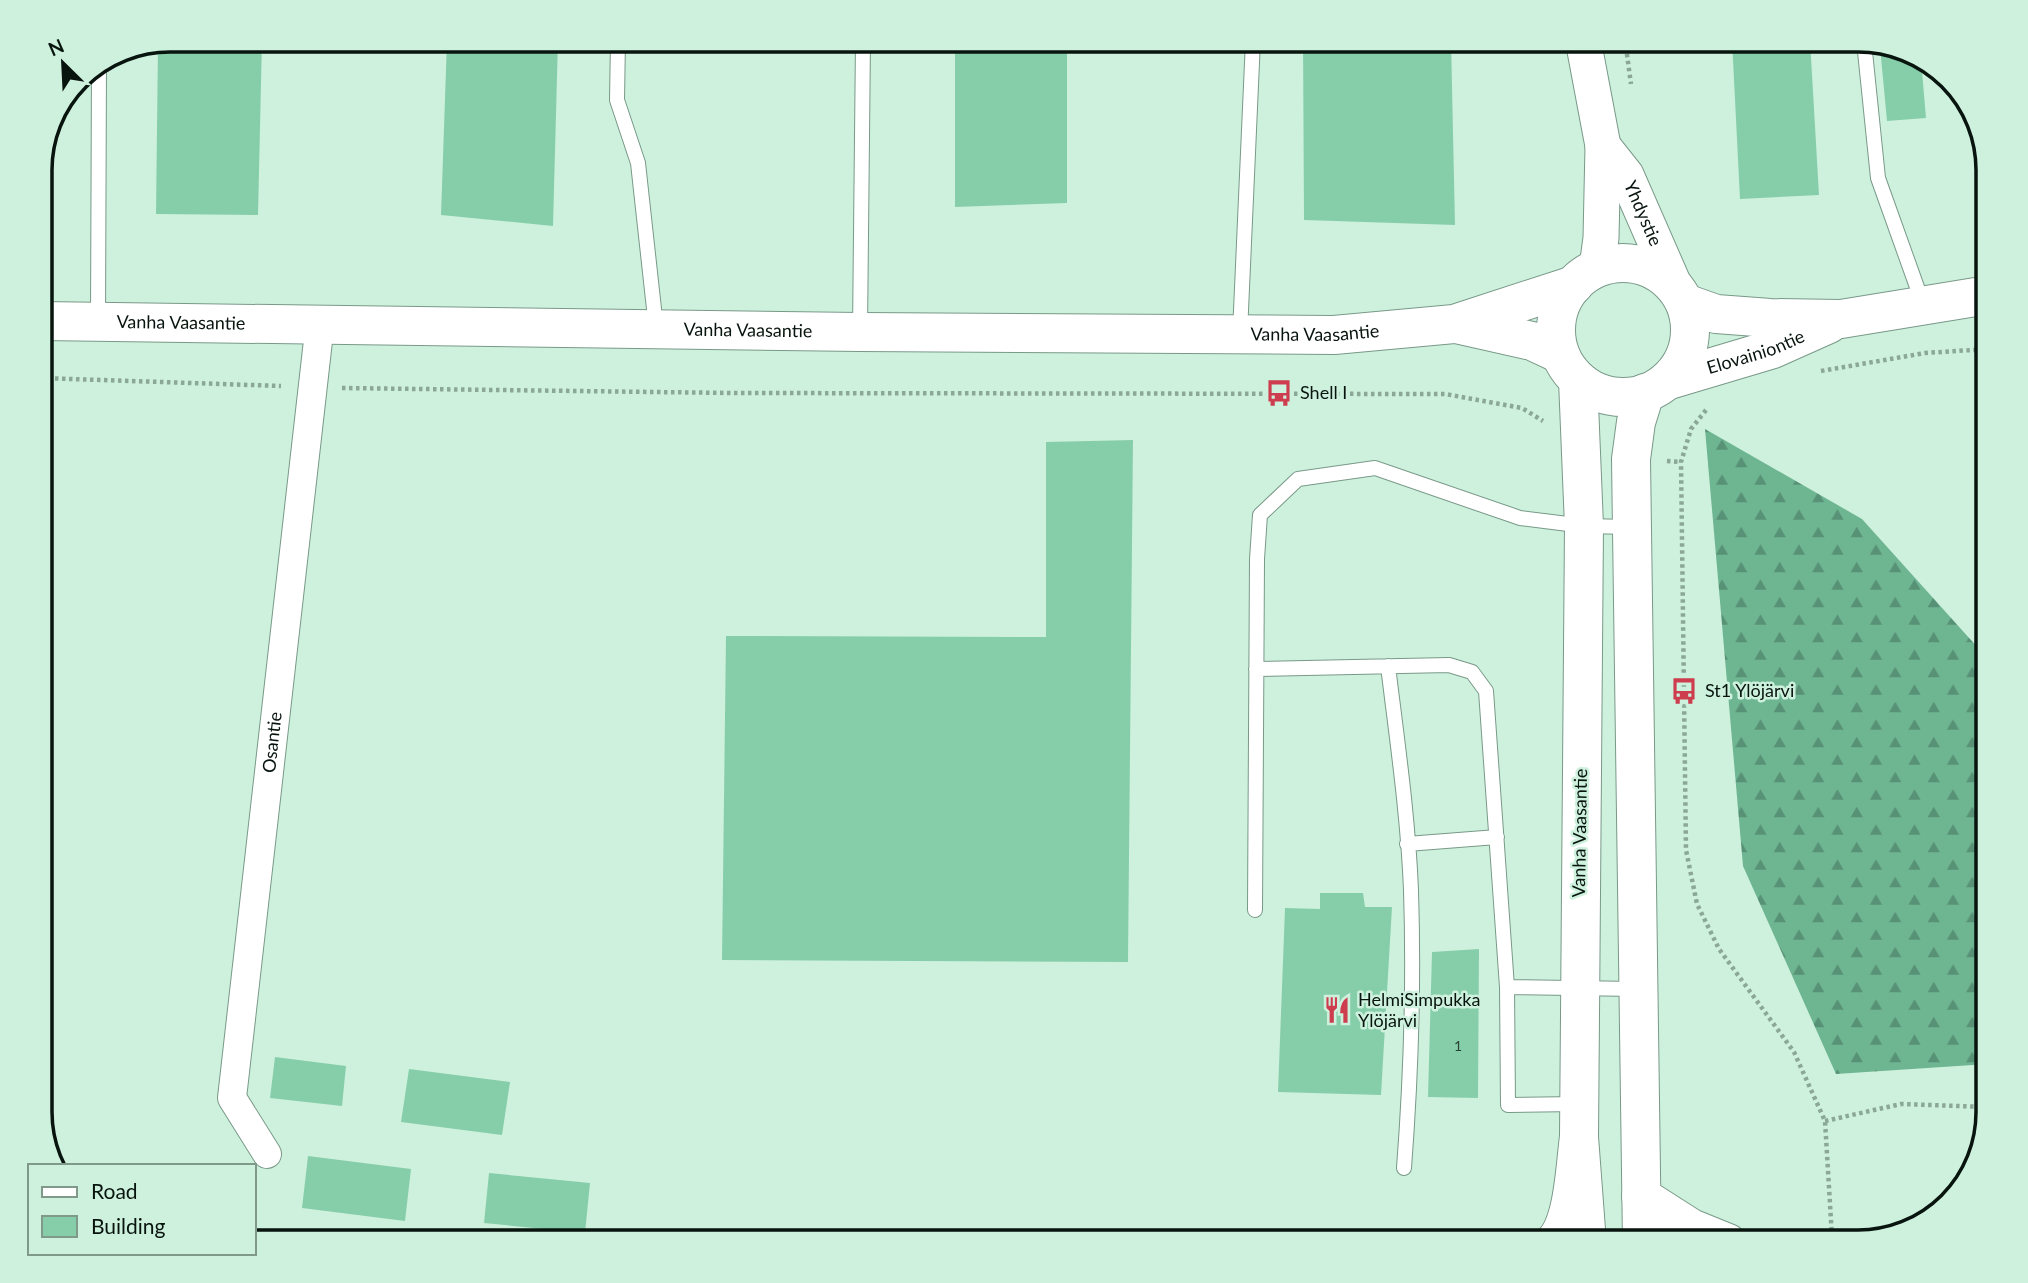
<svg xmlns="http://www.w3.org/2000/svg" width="2028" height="1283" font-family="Lato,sans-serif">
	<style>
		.forest { fill: url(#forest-firs) }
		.building { fill: #86ceaa }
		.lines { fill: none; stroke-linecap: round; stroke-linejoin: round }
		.service-casing { stroke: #799988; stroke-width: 16 }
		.minor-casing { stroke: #799988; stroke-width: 30 }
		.tertiary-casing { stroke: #799988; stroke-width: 37 }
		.secondary-casing { stroke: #799988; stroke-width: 40 }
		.trunk-casing { stroke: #799988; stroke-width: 40 }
		.path { stroke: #8ba798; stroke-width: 4.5; stroke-dasharray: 3.5 3.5; stroke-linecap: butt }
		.service { stroke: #fff; stroke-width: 14 }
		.minor { stroke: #fff; stroke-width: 28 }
		.tertiary { stroke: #fff; stroke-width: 35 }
		.secondary { stroke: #fff; stroke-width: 38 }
		.trunk { stroke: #fff; stroke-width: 38 }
		.labels { text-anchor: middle; stroke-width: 5; stroke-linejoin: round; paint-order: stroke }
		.number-label { font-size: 14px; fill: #284235 }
		.street-label { font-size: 18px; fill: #08140e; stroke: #cef1de }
		.poi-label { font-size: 18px; fill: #08140e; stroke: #cef1de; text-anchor: start }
		.rim { fill: none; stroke: #08140e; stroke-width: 3.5 }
	</style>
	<defs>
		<pattern id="forest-firs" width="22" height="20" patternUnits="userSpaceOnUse" patternTransform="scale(1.75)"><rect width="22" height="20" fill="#6eb592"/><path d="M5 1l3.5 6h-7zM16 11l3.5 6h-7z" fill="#589276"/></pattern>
	</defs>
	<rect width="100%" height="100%" fill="#cef1de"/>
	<path class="forest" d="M 1705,429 L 1862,519 L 1988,659 L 1988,1064 L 1836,1074 L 1743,866 Z"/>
	<path class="building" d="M 170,40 L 262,40 L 258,215 L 156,214 L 158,43 Z
		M 447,40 L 558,40 L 553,226 L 441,215 Z
		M 955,40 L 1067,40 L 1067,203 L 955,207 Z
		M 1303,40 L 1451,40 L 1455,225 L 1304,220 Z
		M 1732,40 L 1810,40 L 1819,195 L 1740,199 Z
		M 1880,47 L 1921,59 L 1926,118 L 1887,121 Z
		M 1133,440 L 1128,962 L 722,960 L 726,636 L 1046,637 L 1046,442 Z
		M 1320,893 L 1363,893 L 1365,907 L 1392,907 L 1381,1095 L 1278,1092 L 1285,908 L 1320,909 Z
		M 1479,949 L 1478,1098 L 1428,1097 L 1432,952 Z
		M 275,1057 L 346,1066 L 342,1106 L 270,1098 Z
		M 409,1069 L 510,1082 L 502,1135 L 401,1122 Z
		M 308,1156 L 411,1169 L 405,1221 L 302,1208 Z
		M 489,1173 L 590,1183 L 585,1233 L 484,1223 Z"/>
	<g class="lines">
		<defs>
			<path id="service" d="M 618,40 L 617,100 L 638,163 L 656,327
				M 1864,42 L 1878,178 L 1923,304
				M 98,320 L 99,65
				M 860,331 L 863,40
				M 1240,333 L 1253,40
				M 1388,666 C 1397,740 1408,815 1411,890 C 1414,983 1411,1076 1404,1168
				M 1256,669 L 1449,665 L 1472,672 L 1486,691 L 1507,987 L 1508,1105 L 1577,1104
				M 1407,844 L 1497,837
				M 1255,910 L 1257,559 L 1260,515 L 1298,479 L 1375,468 L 1520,518 L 1584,526 L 1630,527
				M 1507,987 L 1636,989"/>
			<g id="minor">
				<path id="s1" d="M 267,1154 L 232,1098 L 320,323"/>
			</g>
			<g id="tertiary">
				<path d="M 1583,40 L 1603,146 L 1601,238 L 1597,268"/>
				<path id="s2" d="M 1603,146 L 1626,175 L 1675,287"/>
			</g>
			<g id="secondary">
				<circle cx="1623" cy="330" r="67"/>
				<path d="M 1685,303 L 1716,314 L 1770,318 L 1841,319 L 1988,295"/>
				<path id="s3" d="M 41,321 L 860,332 L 1334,335 L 1454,324 L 1574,285"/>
				<path d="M 1456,324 L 1532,341 L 1560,354"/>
				<path d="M 1578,380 L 1584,526 L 1579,1137 L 1587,1243"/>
				<path id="s4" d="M 1669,380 L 1773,349 L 1829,324"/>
				<path d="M 1642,1243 L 1631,459 L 1636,422 L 1645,393"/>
			</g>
			<path id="trunk" d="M 1641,1196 L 1691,1228 L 1728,1243
				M 1553,1243 C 1574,1223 1575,1165 1579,1137"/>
		</defs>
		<use href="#service" class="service-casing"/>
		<use href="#minor" class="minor-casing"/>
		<use href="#tertiary" class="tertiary-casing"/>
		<use href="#secondary" class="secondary-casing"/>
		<use href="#trunk" class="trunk-casing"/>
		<path class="path" d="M 1625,40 L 1631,84
			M 1821,371 L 1925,353 L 1988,349
			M 41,378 L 281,386
			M 342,388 L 732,393 L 1445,394 L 1522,408 L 1543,421
			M 1706,410 L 1691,429 L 1681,462 L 1686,850 L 1697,904 L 1719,949 L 1794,1052 L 1825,1121 L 1832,1237
			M 1667,461 L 1681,462
			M 1825,1121 L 1901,1104 L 1988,1107"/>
		<use href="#service" class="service"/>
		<use href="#minor" class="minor"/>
		<use href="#tertiary" class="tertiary"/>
		<use href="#secondary" class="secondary"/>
		<use href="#trunk" class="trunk"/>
	</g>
	<defs>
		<symbol id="bus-bare" viewBox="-9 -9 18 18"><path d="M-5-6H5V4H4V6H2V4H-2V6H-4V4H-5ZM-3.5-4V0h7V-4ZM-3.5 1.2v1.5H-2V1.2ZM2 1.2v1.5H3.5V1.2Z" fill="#cd3d4e" stroke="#cef1de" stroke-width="2.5" paint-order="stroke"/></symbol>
		<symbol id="restaurant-bare" viewBox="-9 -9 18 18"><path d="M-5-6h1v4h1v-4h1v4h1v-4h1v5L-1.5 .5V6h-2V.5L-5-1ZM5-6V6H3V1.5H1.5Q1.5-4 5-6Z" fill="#cd3d4e" stroke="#cef1de" stroke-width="2.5" paint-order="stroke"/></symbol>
	</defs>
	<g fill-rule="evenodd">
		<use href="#bus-bare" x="1260" y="374" width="38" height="38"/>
		<use href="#bus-bare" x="1665" y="672" width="38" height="38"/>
		<use href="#restaurant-bare" x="1318" y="991" width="38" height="38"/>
	</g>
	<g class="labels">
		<g class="number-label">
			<text x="1458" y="1051">1</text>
		</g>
		<g class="street-label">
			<text dy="6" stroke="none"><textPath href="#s2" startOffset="79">Yhdystie</textPath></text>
			<text dy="6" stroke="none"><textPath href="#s3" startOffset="140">Vanha Vaasantie</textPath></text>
			<text dy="6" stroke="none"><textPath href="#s3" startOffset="707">Vanha Vaasantie</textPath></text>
			<text dy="6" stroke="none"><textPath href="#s3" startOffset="1274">Vanha Vaasantie</textPath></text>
			<text dy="6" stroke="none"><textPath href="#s4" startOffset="91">Elovainiontie</textPath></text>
			<text dy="6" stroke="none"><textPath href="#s1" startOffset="424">Osantie</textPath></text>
			<text transform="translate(1580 833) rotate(-89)" y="6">Vanha Vaasantie</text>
		</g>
		<g class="poi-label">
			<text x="1300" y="399">Shell I</text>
			<text x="1705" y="697">St1 Ylöjärvi</text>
			<text x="1358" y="1006">HelmiSimpukka<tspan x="1358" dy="21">Ylöjärvi</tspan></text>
		</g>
	</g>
	<path d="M0 0H2028V1283H0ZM170 52H1858A118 118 0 0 1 1976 170V1112A118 118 0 0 1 1858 1230H170A118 118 0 0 1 52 1112V170A118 118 0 0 1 170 52Z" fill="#cef1de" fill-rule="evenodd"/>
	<path class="rim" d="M170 52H1858A118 118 0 0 1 1976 170V1112A118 118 0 0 1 1858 1230H170A118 118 0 0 1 52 1112V170A118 118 0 0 1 170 52Z"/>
	<rect x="28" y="1164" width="228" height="91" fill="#cef1de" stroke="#7f998b" stroke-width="2"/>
	<rect x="42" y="1187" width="35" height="10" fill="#ffffff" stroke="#7f998b" stroke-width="2"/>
	<text x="91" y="1199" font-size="21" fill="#08140e">Road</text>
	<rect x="42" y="1216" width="35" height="21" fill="#86ceaa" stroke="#7f998b" stroke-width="2"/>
	<text x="91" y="1234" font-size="21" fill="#08140e">Building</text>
	<g transform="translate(63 63) rotate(336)" stroke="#cef1de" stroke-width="5" paint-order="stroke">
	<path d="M0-5L12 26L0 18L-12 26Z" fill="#08140e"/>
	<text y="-10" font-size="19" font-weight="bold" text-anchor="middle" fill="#08140e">N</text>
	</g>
</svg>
